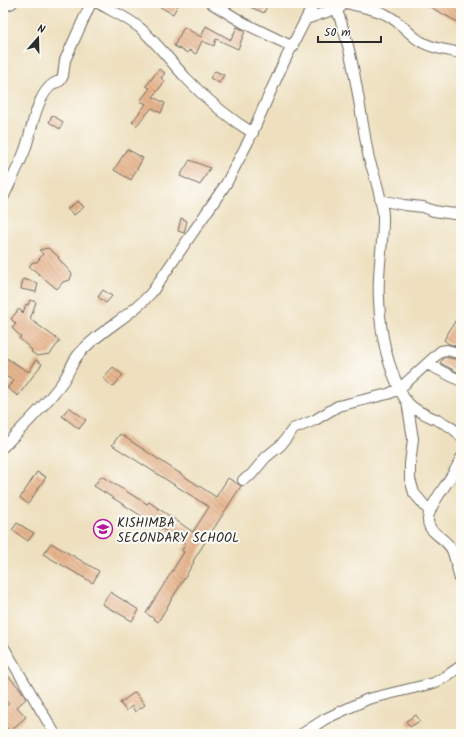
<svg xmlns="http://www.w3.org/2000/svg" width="464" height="737" font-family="Kalam,sans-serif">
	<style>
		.building { fill: url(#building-back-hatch) }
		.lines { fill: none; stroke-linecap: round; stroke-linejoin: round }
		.minor-casing { stroke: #6f6a5f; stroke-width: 12 }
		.minor { stroke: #fff; stroke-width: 10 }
		.labels { text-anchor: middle; stroke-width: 4; stroke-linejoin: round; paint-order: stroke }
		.poi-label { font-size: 13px; fill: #2b2b2b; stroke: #fdfcf7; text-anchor: start }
	</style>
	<defs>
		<pattern id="building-back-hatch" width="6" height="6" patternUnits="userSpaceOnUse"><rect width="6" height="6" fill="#e8b68f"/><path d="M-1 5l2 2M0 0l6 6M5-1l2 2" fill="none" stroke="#bc9475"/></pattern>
	</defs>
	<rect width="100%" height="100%" fill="#fdfcf7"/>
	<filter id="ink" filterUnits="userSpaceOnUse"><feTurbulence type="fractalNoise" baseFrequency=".025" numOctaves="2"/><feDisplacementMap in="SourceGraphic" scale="8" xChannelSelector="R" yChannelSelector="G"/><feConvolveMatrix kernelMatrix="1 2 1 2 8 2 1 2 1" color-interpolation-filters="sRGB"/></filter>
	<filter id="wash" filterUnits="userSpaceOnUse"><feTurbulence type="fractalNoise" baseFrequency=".012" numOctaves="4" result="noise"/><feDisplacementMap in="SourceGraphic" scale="16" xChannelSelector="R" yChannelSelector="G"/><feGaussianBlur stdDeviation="0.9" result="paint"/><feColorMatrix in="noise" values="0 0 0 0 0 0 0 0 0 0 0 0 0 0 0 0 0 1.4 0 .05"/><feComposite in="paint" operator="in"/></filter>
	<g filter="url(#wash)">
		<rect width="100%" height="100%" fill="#eee0bf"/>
		<g id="blocks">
			<path class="building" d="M 153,3 L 179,3 L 173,14 Z
				M 241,3 L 268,3 L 264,13 Z
				M 423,3 L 450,3 L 461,9 L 461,24 Z
				M 206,26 L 231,40 L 237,27 L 245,31 L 238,49 L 216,39 L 214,46 L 202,41 L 196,54 L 189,50 L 188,53 L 174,46 L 184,27 L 201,37 Z
				M 159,69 L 165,73 L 161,78 L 165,81 L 153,97 L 165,103 L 161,113 L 152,108 L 136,126 L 132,122 L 146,104 L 140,101 L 150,88 L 146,86 Z
				M 215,71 L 224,75 L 219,83 L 210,78 Z
				M 52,115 L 63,122 L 60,129 L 49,122 Z
				M 127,149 L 143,158 L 131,180 L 114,170 Z
				M 190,160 L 210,168 L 200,185 L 180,176 Z
				M 78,201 L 84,207 L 74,215 L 67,209 Z
				M 181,218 L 187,221 L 184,233 L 178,231 Z
				M 48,248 L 59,257 L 58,258 L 72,274 L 70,280 L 63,282 L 57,289 L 29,266 L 33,262 L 37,262 L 43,254 L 39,250 Z
				M 23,279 L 38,283 L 36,292 L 21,289 Z
				M 103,290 L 112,296 L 106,303 L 98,297 Z
				M 30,300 L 36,302 L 30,319 L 60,341 L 50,354 L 37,356 L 31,352 L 32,350 L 19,338 L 21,337 L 12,328 L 16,324 L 11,319 L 19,309 L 23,313 L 26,304 L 28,305 Z
				M 461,311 L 461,338 L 456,346 L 449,344 L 444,340 Z
				M 3,356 L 29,372 L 36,360 L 42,364 L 18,396 L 7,388 L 14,381 L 3,375 Z
				M 444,357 L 461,360 L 461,374 L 440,363 Z
				M 113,367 L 123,375 L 113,387 L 103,378 Z
				M 69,407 L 86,420 L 79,429 L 62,416 Z
				M 120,434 L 216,497 L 228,478 L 241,486 L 193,561 L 194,562 L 158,622 L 146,613 L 184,552 L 182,550 L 186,544 L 94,486 L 101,476 L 147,504 L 149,502 L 193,532 L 209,507 L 112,445 Z
				M 37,472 L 46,477 L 28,504 L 20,498 Z
				M 17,523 L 34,533 L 28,541 L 12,530 Z
				M 51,543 L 99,571 L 93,583 L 43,554 Z
				M 110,592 L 139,610 L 132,621 L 102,604 Z
				M 3,670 L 21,690 L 26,699 L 17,707 L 26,717 L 10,731 L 3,724 L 3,709 L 9,704 L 3,697 Z
				M 135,692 L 145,705 L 135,712 L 132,706 L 126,711 L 120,703 Z
				M 416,715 L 420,721 L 410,727 L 406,721 Z"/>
		</g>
	</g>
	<g filter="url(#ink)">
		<use href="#blocks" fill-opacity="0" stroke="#6f6a5f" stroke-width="1"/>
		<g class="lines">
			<defs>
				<path id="minor" d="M 98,3 C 112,11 128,18 140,28 C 157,43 171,62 186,78 C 206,99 228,118 253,133
					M 211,3 L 244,23 L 293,47
					M 347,3 C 360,7 373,8 385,14 C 398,20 406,31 417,39 C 429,48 446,50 461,53
					M 3,7 L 12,3
					M 336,8 C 355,56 359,108 369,159 C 374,173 384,206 383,220 C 383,247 377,273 379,299 C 380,332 387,366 403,396 C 415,418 447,417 461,437
					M 306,19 L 341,7
					M 3,198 C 10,182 19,166 25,150 C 32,131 37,86 60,81 L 63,76 L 65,60 L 91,3
					M 380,200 L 404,205 L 423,207 L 434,211 L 454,214 L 461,212
					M 427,364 L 461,381
					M 407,401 L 413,439 L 410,464 L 410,479 L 414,493 L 430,512
					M 3,447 C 23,427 44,407 61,384 C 68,376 71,364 78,355 C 99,330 131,317 152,292 L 226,184 L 249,140 L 282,66 L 314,3
					M 461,458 C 454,477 438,492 430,511 C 421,533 444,534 452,550 C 456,560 458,572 461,583
					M 243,480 L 251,475 L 266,457 L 281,445 L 293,429 L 315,420 L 338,406 L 388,394 L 399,389 L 441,351 L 447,350 L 461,354
					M 3,646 L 55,734
					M 302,734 L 325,719 L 368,699 L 434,683 L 445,677 L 461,666"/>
			</defs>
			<use href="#minor" class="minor-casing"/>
			<use href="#minor" class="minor"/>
		</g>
	</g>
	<defs>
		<symbol id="school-ring" viewBox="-11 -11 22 22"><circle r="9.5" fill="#fdfcf7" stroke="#b5179e" stroke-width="1.5"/><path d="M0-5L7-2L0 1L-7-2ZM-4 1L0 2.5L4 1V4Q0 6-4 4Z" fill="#b5179e"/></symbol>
	</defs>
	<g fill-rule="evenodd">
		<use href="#school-ring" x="92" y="518" width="22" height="22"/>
	</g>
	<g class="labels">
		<g class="poi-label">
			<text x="117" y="527">KISHIMBA<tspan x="117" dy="15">SECONDARY SCHOOL</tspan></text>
		</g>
	</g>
	<rect width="464" height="737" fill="none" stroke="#fdfcf7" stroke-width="16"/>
	<g transform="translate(38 38) rotate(20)" stroke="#fdfcf7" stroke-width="3" paint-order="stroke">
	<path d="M0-3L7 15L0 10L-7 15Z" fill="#2b2b2b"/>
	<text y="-6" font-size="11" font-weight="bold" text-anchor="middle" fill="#2b2b2b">N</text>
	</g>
	<path d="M318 36v6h63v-6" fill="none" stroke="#2b2b2b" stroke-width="2"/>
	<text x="324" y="36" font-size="12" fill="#2b2b2b" stroke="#fdfcf7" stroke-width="3" paint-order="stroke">50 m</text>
</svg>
